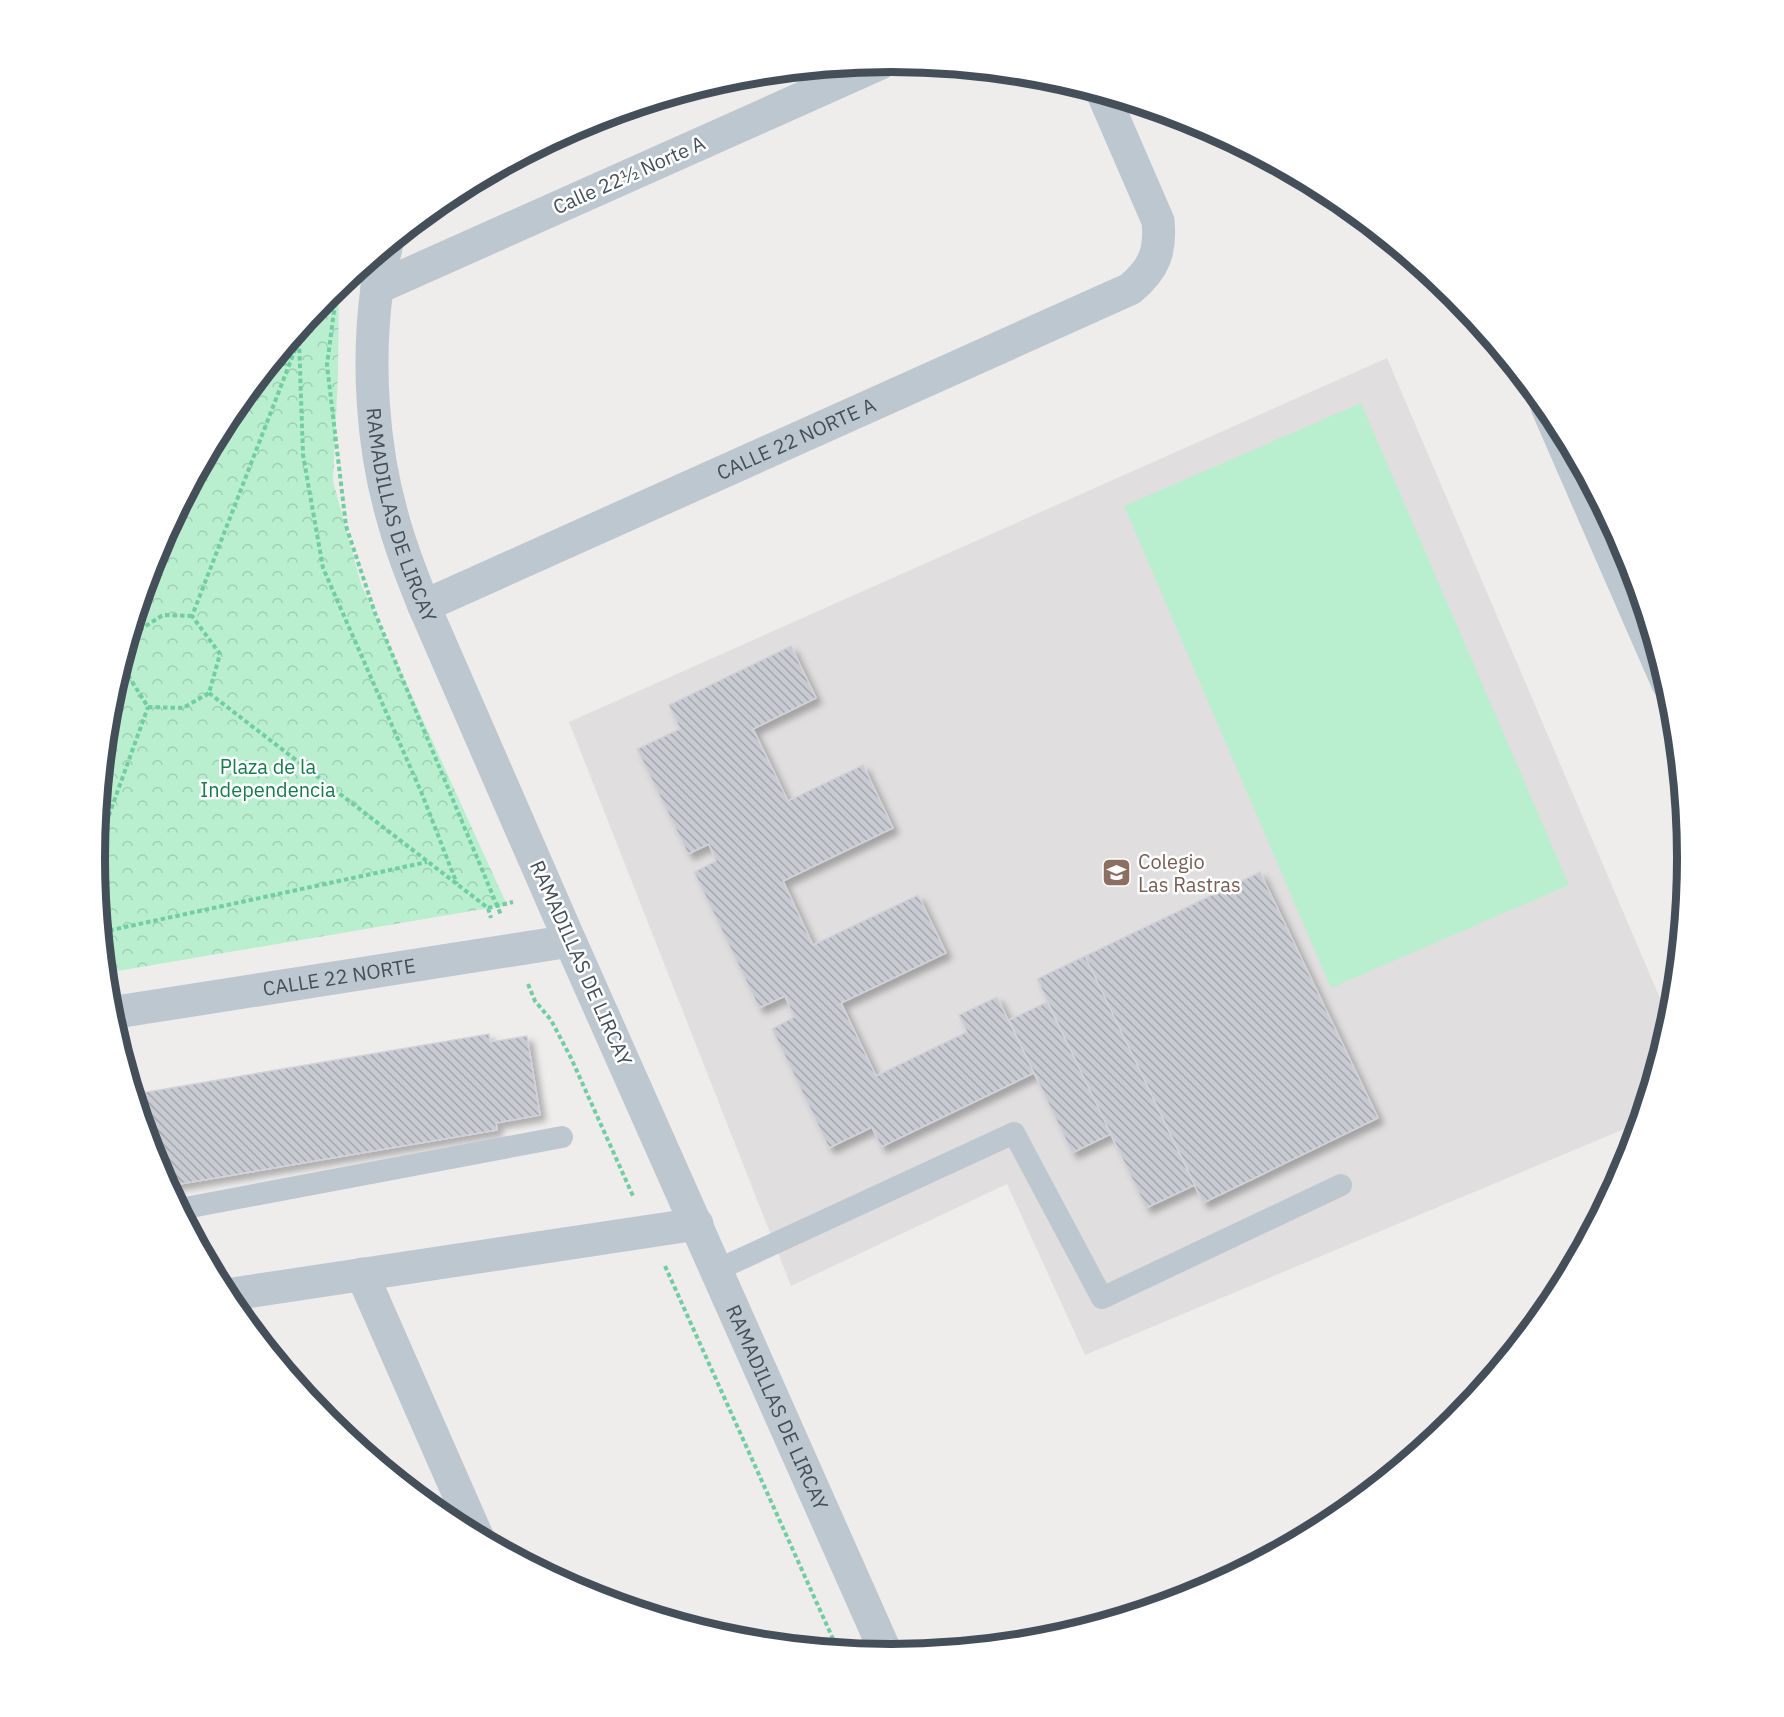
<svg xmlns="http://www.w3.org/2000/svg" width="1784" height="1717" font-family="'IBM Plex Sans',sans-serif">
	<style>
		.education { fill: #e0dede }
		.park { fill: url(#park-crowns) }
		.pitch { fill: #b9efcf }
		.building { fill: url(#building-back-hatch); stroke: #d0d3d9; stroke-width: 1.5; filter: url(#shadow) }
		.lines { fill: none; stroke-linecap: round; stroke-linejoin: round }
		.path { stroke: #71cda2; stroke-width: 4; stroke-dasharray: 4.5 3; stroke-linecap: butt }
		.service { stroke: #bdc7cf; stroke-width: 22 }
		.minor { stroke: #bdc7cf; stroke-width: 33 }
		.tertiary { stroke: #bdc7cf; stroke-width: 33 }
		.labels { text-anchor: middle; stroke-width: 5; stroke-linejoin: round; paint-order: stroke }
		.street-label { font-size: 20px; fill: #454f5a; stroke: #fff }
		.park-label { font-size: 20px; fill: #167b4b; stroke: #fff }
		.education-label { font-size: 20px; fill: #785e54; stroke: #fff; text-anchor: start }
		.rim { fill: none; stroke: #454f5a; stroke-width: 8 }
	</style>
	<defs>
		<pattern id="park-crowns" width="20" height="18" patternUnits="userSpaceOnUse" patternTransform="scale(1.5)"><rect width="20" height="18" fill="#b9efcf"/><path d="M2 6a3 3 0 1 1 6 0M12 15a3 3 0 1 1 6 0" fill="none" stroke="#a0cfb4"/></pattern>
		<pattern id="building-back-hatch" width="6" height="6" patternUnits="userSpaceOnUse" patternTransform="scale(1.5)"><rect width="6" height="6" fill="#c9cbd2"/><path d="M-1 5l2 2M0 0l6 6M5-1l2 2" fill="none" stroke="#a5a7ad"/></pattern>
		<filter id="shadow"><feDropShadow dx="5.5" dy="5.5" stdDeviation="3" flood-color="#0004"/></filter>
	</defs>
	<rect width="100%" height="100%" fill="#efecec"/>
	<path class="education" d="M 1387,358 L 1671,1024 L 1641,1122 L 1085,1355 L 1007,1184 L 791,1286 L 569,722 Z"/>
	<path class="park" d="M 657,101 L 448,205 L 451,195 L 587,122 Z
		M 339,286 L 338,374 L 333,481 L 361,584 L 507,905 L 106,973 L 95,858 L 110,703 L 156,553 L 230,415 L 329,295 Z"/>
	<path class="pitch" d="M 1361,403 L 1569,885 L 1331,988 L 1124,506 Z"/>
	<path class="building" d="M 791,646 L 816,698 L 753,729 L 788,801 L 863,765 L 893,828 L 783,881 L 813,945 L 918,895 L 946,953 L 841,1003 L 876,1076 L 967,1032 L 959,1015 L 997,997 L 1034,1073 L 881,1147 L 872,1127 L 829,1148 L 772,1029 L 794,1017 L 785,996 L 759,1008 L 694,872 L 716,861 L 709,844 L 688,854 L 637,749 L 680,729 L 669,705 Z
		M 1260,872 L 1378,1118 L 1203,1203 L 1085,956 Z
		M 1085,956 L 1195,1185 L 1146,1208 L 1037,979 Z
		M 1047,1002 L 1111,1134 L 1072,1153 L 1009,1020 Z
		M 489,1034 L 490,1042 L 527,1036 L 540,1115 L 496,1123 L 497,1130 L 168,1186 L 156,1163 L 135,1094 Z"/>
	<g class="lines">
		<path class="path" d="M 337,288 L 327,365 L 346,526 L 375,613 L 501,915
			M 294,337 L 299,339 L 303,455 L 323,568 L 422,794 L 457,884
			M 268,369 L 290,362
			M 132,633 L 133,634 L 124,669 L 148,707 L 183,708 L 209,693 L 220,654 L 192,616 L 305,324
			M 133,634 L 163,615 L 192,616
			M 209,693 L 488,908 L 491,918
			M 96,851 L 148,707
			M 488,908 L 513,902
			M 102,932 L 427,862
			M 528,984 L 535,1001 L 551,1020 L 571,1058 L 633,1196
			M 665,1266 L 838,1650"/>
		<path class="service" d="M 180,1209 L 562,1137
			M 717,1270 L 1014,1133 L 1102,1298 L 1341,1185"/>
		<g class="minor">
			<path id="s1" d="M 386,248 C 383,261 379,275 377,288 C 367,361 372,445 392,515 C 400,546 412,576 424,606 L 570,941"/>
			<path d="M 377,288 L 881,63"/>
			<path d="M 1547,407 L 1668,684"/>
			<path id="s2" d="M 424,606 L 1130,289 C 1154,269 1161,252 1158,221 L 1103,94"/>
			<path d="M 362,1274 L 477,1536"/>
			<path d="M 226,1295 L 697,1224"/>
		</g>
		<path class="tertiary" id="s3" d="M 110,1013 L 570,941 L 887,1655"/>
	</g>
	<defs>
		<symbol id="school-square" viewBox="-11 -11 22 22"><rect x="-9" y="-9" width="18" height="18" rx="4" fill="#8d6e63" stroke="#fff"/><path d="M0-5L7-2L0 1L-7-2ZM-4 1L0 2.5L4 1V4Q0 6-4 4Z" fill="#fff"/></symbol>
	</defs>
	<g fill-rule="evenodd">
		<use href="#school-square" x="1100" y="856" width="33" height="33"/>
	</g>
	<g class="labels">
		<g class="street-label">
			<text transform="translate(629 175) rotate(-24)" y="7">Calle 22½ Norte A</text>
			<text dy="7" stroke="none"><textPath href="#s2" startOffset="408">CALLE 22 NORTE A</textPath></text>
			<text dy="7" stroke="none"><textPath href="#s1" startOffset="272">RAMADILLAS DE LIRCAY</textPath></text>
			<text transform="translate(581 963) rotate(66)" y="7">RAMADILLAS DE LIRCAY</text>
			<text dy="7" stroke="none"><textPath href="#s3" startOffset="232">CALLE 22 NORTE</textPath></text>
			<text dy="7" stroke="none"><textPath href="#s3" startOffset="976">RAMADILLAS DE LIRCAY</textPath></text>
		</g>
		<g class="park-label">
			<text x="268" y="774">Plaza de la<tspan x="268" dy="23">Independencia</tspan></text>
		</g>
		<g class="education-label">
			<text x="1138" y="869">Colegio<tspan x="1138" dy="23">Las Rastras</tspan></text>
		</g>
	</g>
	<path d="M0 0H1784V1717H0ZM105 858a786 786 0 1 1 1572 0a786 786 0 1 1-1572 0Z" fill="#fff" fill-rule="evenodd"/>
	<path class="rim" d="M105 858a786 786 0 1 1 1572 0a786 786 0 1 1-1572 0Z"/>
</svg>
